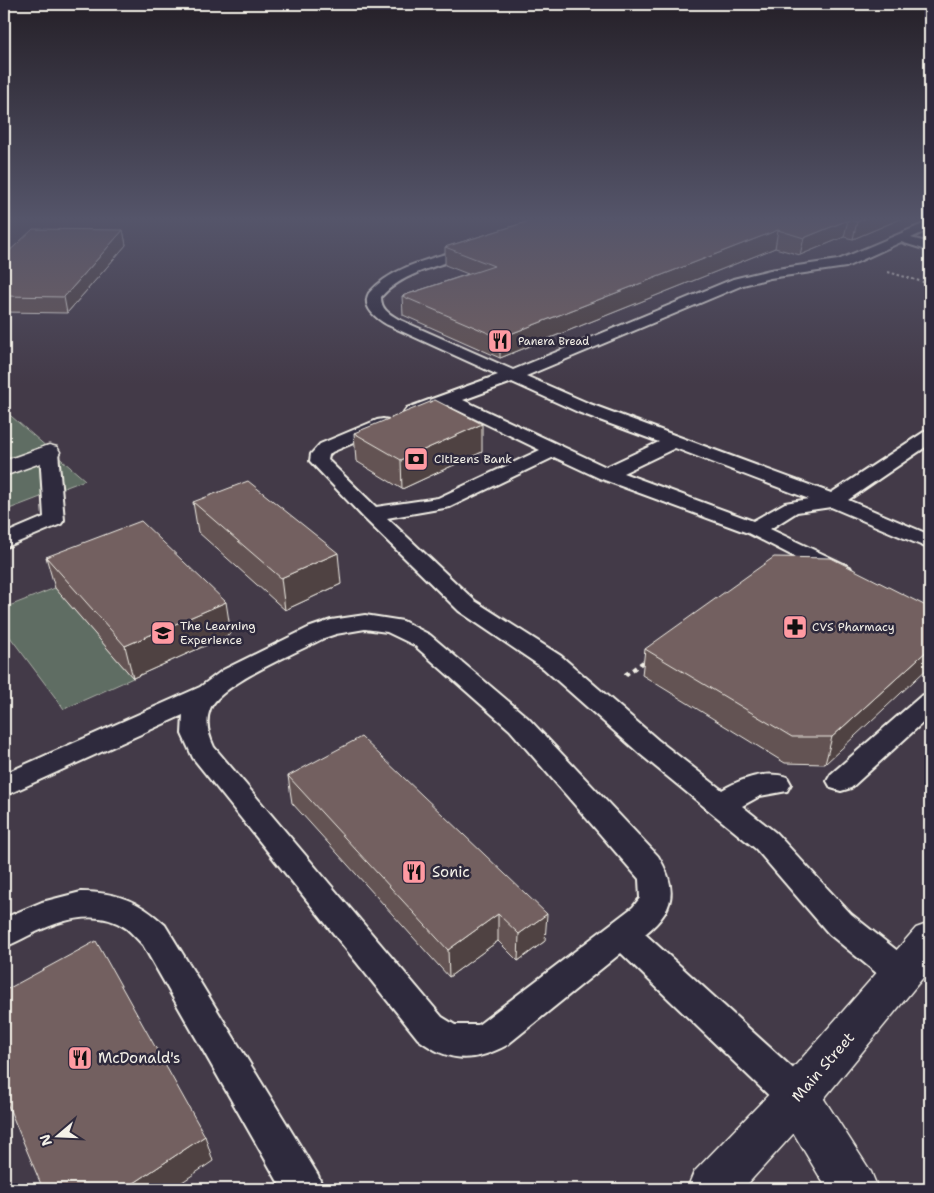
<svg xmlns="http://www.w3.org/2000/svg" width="934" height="1193" font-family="'Shantell Sans',sans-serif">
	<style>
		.green { fill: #5f6d63; stroke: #aaafa6 }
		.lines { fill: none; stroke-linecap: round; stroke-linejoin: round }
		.service-casing { stroke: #f4f1e8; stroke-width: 4 }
		.minor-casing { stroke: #f4f1e8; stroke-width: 3 }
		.secondary-casing { stroke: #f4f1e8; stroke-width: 3 }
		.path-far1 { stroke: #f4f1e8; stroke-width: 2; stroke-dasharray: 2.5 2.5; stroke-linecap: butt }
		.path { stroke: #f4f1e8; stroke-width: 4; stroke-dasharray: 4.5 4.5; stroke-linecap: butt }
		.service { fill: #2f2a3d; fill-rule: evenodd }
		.minor { fill: #2f2a3d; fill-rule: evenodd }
		.secondary { fill: #2f2a3d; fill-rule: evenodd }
		.wall { fill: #635353; stroke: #f4f1e8 }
		.shaded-wall { fill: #504343; stroke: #f4f1e8 }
		.building { fill: #736060; stroke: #f4f1e8 }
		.labels { text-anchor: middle; stroke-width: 5; stroke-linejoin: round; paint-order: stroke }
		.far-poi-label { font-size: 11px; fill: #f4f1e8; stroke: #2f2a3d; text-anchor: start }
		.poi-label { font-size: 12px; fill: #f4f1e8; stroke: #2f2a3d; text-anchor: start }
		.near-poi-label { font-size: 15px; fill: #f4f1e8; stroke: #2f2a3d; text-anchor: start }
		.near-street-label { font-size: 15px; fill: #f4f1e8; stroke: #2f2a3d }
	</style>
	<rect width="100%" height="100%" fill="#433a48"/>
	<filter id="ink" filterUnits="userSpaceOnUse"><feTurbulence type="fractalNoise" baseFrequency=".02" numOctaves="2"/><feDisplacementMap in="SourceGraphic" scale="10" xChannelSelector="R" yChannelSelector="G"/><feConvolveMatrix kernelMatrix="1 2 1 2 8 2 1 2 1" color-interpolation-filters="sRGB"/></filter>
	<g filter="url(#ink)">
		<path class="green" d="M 4,410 L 85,480 L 4,511 Z
			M 55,588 L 133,678 L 64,709 L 4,629 L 4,608 Z"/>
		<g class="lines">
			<defs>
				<path id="service" d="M 930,221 L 930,229 L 911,238 L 930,243 L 930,251 L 901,242 L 846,267 L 770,278 L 743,285 L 526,376 L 590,404 L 831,493 L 924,432 L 930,431 L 930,444 L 848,500 L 930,535 L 930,549 L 831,507 L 797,512 L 770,529 L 850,567 L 853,572 L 850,577 L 842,579 L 834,577 L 748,533 L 599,478 L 554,457 L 450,507 L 387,518 L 475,601 L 561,656 L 658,740 L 722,790 C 741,779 765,770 787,777 L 791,784 L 787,791 L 760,796 L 742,806 L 776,833 L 851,914 L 914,964 L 919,974 L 914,984 L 902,989 L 890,984 L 829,934 L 756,849 L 640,754 L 543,668 L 459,611 L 364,518 L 310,461 L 311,454 L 320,444 L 377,420 L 383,419 L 389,420 L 392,424 L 389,428 L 332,452 L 329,455 L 328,460 L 376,507 L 438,498 L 540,450 L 447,405 L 419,416 L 413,417 L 407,416 L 404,412 L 407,408 L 498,375 L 388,325 C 377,319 361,307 369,293 C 393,265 436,258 469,247 L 479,247 L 480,250 L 479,253 C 449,262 402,272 381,297 C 381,309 388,313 398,319 L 513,370 L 733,279 L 770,270 L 838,260 ZM 512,382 L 578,412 L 659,442 L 606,467 L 463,400 ZM 675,448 L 809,499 L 785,503 L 753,521 L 623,473 Z
					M 49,446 L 56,448 L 58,452 L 64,520 L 61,524 L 4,548 L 4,534 L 44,517 L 40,452 L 42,448 Z
					M 365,615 L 403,621 L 430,635 L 528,718 L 658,856 C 678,889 675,910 645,934 L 810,1084 L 815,1097 L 810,1110 L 797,1115 L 784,1110 L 621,953 L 507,1045 C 473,1063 449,1063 418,1039 L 193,758 L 182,734 L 183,715 L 4,796 L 4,774 L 200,687 L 223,670 L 308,628 L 331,620 ZM 365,629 L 387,632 L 414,645 L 510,730 L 639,879 L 640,898 L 633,907 L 478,1025 L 455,1025 L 442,1017 L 214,747 C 208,734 205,722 210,709 C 221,683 298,652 324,638 L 336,634 Z
					M 930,693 L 930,716 L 851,788 L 841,791 L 831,788 L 827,781 L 831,774 L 921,696 Z
					M 81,892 C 117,892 139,901 165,925 L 318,1175 L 323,1189 L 282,1189 L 143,945 C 137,939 132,933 126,928 C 99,909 63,919 36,932 C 25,937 15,943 4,947 L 4,918 L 42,902 Z"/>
				<path id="minor" d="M 49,445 L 57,447 L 60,452 L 57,457 L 4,476 L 4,461 Z
					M 797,1075 L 813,1082 L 871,1172 L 878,1189 L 827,1189 L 781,1112 L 775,1097 L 781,1082 Z"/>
				<path id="secondary" d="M 930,923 L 930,969 L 813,1112 L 743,1189 L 687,1189 L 694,1172 L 781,1082 L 916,928 Z"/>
			</defs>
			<use href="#service" class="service-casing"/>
			<use href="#minor" class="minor-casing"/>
			<use href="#secondary" class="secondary-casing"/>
			<path class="path-far1" d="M 888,272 L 930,284"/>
			<path class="path" d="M 625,675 L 646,660"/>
			<use href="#service" class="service"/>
			<use href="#minor" class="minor"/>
			<use href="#secondary" class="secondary"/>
		</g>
		<path class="wall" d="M 543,217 L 905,217 L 853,239 L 844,237 L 800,255 L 775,248 L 500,358 L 403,315 L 402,296 L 468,274 L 445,265 L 445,247 Z
			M 123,230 L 126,245 L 67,313 L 4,312 L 4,256 Z
			M 354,433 L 482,452 L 402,489 L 356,461 Z
			M 193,502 L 341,584 L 285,610 L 198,532 Z
			M 46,557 L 231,634 L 133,678 L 55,588 Z
			M 930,608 L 825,764 L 785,763 L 642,675 L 645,649 Z
			M 288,776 L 545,941 L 518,961 L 498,941 L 449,977 L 292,803 Z"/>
		<path class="shaded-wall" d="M 869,217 L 905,217 L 853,239 L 857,222 Z
			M 848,220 L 844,237 L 800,255 L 804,238 Z
			M 123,230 L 126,245 L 67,313 L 64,297 Z
			M 778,230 L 775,248 L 500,358 L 500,338 Z
			M 482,424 L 482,452 L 402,489 L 401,460 Z
			M 338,553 L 341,584 L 285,610 L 281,578 Z
			M 226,602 L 231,634 L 133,678 L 125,646 Z
			M 930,648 L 930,666 L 825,764 L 832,737 Z
			M 498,914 L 498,941 L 449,977 L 448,950 Z
			M 547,914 L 545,941 L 518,961 L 519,934 Z
			M 205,1136 L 213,1161 L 172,1189 L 125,1189 Z"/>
		<path class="building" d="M 543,217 L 869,217 L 857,222 L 848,220 L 804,238 L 778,230 L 500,338 L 402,296 L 494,266 L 445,247 Z
			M 33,229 L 123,230 L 64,297 L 4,296 L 4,256 Z
			M 435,400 L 482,424 L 401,460 L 354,433 Z
			M 248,481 L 338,553 L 281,578 L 193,502 Z
			M 141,521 L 226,602 L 125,646 L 46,557 Z
			M 774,557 L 831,558 L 930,608 L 930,648 L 832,737 L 792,737 L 645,649 Z
			M 361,737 L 547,914 L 519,934 L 498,914 L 448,950 L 288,776 Z
			M 96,941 L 205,1136 L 125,1189 L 43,1189 L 4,1096 L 4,991 Z"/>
	</g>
	<linearGradient id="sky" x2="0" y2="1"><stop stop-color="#252028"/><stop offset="0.57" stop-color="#55556a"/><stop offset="1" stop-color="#55556a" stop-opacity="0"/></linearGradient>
	<rect width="934" height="384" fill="url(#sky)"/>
	<defs>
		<symbol id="restaurant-square" viewBox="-11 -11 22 22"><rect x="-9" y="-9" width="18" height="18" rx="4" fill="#ff9aa2" stroke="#2f2a3d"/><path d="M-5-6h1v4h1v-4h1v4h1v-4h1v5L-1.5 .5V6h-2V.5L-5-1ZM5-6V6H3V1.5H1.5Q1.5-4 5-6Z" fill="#111"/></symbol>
		<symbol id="bank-square" viewBox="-11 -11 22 22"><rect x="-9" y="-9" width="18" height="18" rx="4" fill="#ff9aa2" stroke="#2f2a3d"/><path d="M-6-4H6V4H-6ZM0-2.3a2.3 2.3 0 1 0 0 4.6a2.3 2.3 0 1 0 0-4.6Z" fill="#111"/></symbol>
		<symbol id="pharmacy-square" viewBox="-11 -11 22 22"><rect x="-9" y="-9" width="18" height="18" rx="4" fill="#ff9aa2" stroke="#2f2a3d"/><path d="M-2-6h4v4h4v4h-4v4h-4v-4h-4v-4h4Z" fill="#111"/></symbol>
		<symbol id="school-square" viewBox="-11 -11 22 22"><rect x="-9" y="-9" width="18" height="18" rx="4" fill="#ff9aa2" stroke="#2f2a3d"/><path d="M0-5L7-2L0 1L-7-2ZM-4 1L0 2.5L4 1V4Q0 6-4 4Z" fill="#111"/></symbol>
	</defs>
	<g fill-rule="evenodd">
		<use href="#restaurant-square" x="486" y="327" width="28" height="28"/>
		<use href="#bank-square" x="402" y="445" width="28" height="28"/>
		<use href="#pharmacy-square" x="781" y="613" width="28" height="28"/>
		<use href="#school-square" x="149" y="619" width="28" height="28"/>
		<use href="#restaurant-square" x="400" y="858" width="28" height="28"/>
		<use href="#restaurant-square" x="66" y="1044" width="28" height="28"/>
	</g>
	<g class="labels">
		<g class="far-poi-label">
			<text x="518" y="345">Panera Bread</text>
		</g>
		<g class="poi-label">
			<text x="434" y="463">Citizens Bank</text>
			<text x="180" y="630">The Learning<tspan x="180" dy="14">Experience</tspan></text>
			<text x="812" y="631">CVS Pharmacy</text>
		</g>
		<g class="near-poi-label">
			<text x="432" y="877">Sonic</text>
			<text x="98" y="1063">McDonald's</text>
		</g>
		<g class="near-street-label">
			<text transform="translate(823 1067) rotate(-49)" y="5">Main Street</text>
		</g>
	</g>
	<rect width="934" height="1193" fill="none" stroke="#2f2a3d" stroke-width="20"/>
	<rect x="10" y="10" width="914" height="1173" fill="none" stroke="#f4f1e8" stroke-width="2" filter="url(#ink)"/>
	<g transform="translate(58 1136) rotate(251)" stroke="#2f2a3d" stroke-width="4" paint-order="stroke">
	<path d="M0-4L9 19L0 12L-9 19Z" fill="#f4f1e8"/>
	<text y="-8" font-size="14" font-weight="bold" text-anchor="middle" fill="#f4f1e8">N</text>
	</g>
</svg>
